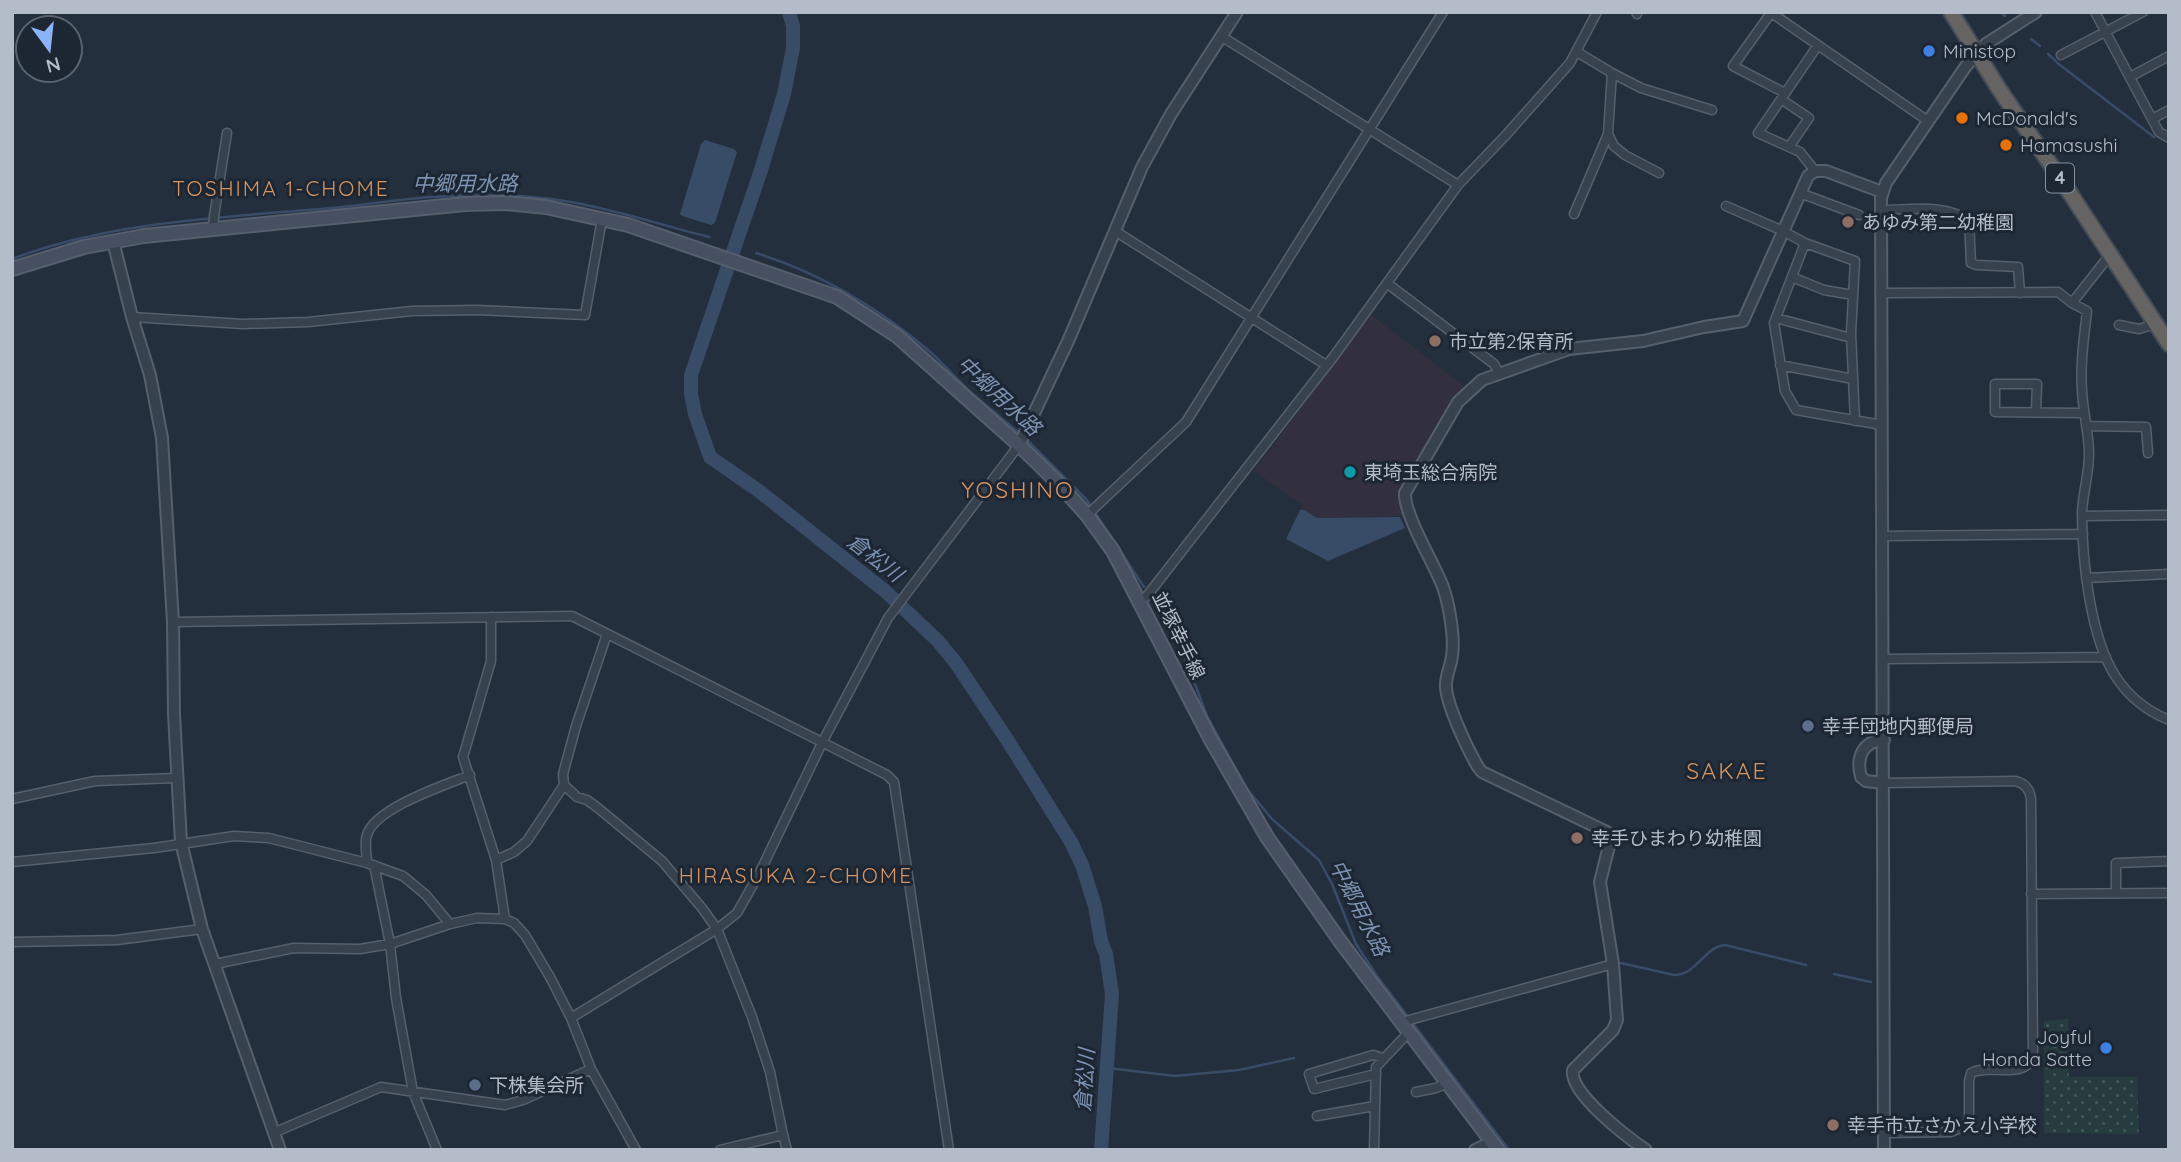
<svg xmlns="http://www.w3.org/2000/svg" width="2181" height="1162" font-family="Quicksand,'Noto Sans JP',sans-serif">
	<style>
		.medical { fill: #32303f }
		.grass { fill: url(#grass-dots) }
		.water { fill: #394c67 }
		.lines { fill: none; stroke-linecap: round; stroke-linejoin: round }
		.stream { stroke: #394c67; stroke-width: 2.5 }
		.river { stroke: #394c67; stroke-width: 14 }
		.minor-casing { stroke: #565f6c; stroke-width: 11 }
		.tertiary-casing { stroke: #565f6c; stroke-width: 14 }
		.secondary-casing { stroke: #565f6c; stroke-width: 16 }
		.trunk-casing { stroke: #434c59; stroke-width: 18 }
		.minor { stroke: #38414e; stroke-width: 8 }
		.tertiary { stroke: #38414e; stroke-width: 10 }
		.secondary { stroke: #465061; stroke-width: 12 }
		.trunk { stroke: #656462; stroke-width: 14 }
		.shop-dot { fill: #3f7fe0; stroke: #1d2633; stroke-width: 2.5 }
		.food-dot { fill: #e8710a; stroke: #1d2633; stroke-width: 2.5 }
		.education-dot { fill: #8d6e63; stroke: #1d2633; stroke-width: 2.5 }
		.culture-dot { fill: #0f9aa8; stroke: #1d2633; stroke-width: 2.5 }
		.service-dot { fill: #5c6f8a; stroke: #1d2633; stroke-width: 2.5 }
		.labels { text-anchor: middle; stroke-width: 6; stroke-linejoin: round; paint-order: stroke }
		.shield { fill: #1d2633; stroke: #878f9c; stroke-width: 2 }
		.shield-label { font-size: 18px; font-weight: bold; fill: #b4bcc9 }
		.poi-label { font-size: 19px; fill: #b4bcc9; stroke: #1d2633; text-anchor: start }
		.street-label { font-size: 19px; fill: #b4bcc9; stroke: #1d2633 }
		.water-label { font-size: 21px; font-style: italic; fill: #7c92b1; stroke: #1d2633 }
		.neighbourhood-label { font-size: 21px; letter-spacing: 2px; fill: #d59563; stroke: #1d2633 }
		.quarter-label { font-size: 23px; letter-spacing: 2px; fill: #d59563; stroke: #1d2633 }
	</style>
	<defs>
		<pattern id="grass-dots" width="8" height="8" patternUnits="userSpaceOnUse" patternTransform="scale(1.75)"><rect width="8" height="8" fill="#263c3f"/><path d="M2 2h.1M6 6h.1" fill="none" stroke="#435659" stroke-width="1.8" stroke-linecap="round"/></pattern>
	</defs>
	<rect width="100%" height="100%" fill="#242f3e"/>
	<path class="medical" d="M 1371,315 L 1464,386 L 1442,417 L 1402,489 L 1400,498 L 1404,516 L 1317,518 L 1304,510 L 1300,510 L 1302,505 L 1254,471 Z"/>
	<path class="grass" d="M 2068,1019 L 2069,1077 L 2137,1077 L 2139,1134 L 2044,1133 L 2044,1021 Z"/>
	<path class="water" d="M 705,140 L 734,149 L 737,152 L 715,223 L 711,225 L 682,216 L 680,214 L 701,144 Z
		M 1300,510 L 1304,510 L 1317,518 L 1400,517 L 1405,528 L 1328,561 L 1286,539 Z"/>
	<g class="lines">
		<path class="stream" d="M 2001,12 L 2005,16
			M 2031,39 L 2040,46
			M 2048,54 L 2060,65 L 2154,137
			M 756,253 C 820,273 877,307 928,350 C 944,364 958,381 974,395 C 989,408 1004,420 1019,433
			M 12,259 C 110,221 228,217 332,208 C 365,205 399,199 432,197 C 476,194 522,194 565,201 C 614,209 661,225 709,237
			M 1027,440 L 1086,499 L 1144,587
			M 1154,602 L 1170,626 L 1184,655 L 1207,716 L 1247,789 L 1272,819 L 1319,860 L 1332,884 L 1356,944 L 1377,976 L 1509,1150
			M 1621,963 L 1674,975 C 1697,975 1704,947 1725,945 L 1806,965
			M 1834,974 L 1871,982
			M 1108,1068 L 1175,1076 L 1239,1070 L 1294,1058"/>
		<path class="river" d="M 789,12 L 793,26 L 793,48 L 784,94 L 761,170 L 691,375 L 691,394 L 695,414 L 710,457 L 759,491 L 885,591 L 938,641 L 956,663 L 1008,741 L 1071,842 L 1082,865 L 1095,906 L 1101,941 L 1106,954 L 1112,994 L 1101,1150"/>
		<defs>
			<path id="minor" d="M 1636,12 L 1637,14
				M 1770,12 L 1928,121
				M 2095,12 L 2152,119 L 2159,132 L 2169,138
				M 1771,13 L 1733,66 L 1785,93
				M 1221,36 L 1458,185
				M 1577,52 L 1612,73 L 1608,134 L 1614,146 L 1625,155 L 1659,173
				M 2061,55 L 2143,12
				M 1612,73 L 1641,88 L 1712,110
				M 2130,77 L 2169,56
				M 1781,99 L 1809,118 L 1789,147
				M 2152,119 L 2169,110
				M 1815,171 L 1800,152 L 1758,133 L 1818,45
				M 1800,193 L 1859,215
				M 1726,206 L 1783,231 L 1805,243
				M 1881,210 C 1908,210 1946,203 1969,221 L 1971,263 L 1976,265 L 2018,267 L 2020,293
				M 1574,214 L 1608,134
				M 213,229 L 214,216 L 227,133
				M 1115,231 L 1326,365
				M 2111,257 L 2105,261 L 2072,303 L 2087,311 C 2084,338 2080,364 2082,391 C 2083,412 2089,433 2089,454 C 2089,473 2083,493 2082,512 C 2082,559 2090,638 2116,677 C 2129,697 2147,711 2169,720
				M 1792,277 L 1824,290 L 1853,295
				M 1388,284 L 1494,364 L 1499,373
				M 1881,293 L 2058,292 L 2072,303
				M 132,317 L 243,324 L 308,322 L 412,311 L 477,310 L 585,315 L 602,219
				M 1776,318 L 1851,338
				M 2119,325 L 2139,329 L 2155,324
				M 1780,365 L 1853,379
				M 2036,412 L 2037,384 L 1995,384 L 1995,412 L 2084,413
				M 1855,421 L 1851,333 L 1855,261 L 1805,243 L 1774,323 L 1785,391 L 1796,410 L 1882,425
				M 2086,426 L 2146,427 L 2148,453
				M 1087,515 L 1186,422 L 1443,12
				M 2082,516 L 2169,515
				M 1883,536 L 2083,534
				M 2086,578 L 2169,574
				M 1140,600 L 1146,597 L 1334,356 L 1458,185 L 1506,135 L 1570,63 L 1597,12
				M 491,617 L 491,661 L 463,757 L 496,860 L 505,919
				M 173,622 L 572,616 L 887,775 L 894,782 L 949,1150
				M 1884,659 L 2106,657
				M 564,785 L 577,797 L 587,800 L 598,808 L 662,861 L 702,908 L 717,929 L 752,1017 L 770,1072 L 783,1135 L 720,1150
				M 12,799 L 95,781 L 176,778
				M 496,860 L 514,852 L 527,841 L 564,785 L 563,774 L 576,726 L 607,634
				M 12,862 L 154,848 L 234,836 L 269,838 L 367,863 L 403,876 L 426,895 L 450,924
				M 367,863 C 367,854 364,843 367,835 C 375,808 445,785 470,775
				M 374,865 L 390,944 L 396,998 L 413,1092 L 437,1150
				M 2116,893 L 2116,863 L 2169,861
				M 2031,894 L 2169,893
				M 12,942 L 117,940 L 202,929
				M 215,964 L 294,948 L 360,949 L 390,944 L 450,924 L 477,918 L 505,919 L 514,923 L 525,935 L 550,977 L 571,1018 L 591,1069 L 636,1150
				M 571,1018 L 717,929 L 737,913 L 759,874 L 823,741 L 888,618 L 1019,445
				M 1402,1022 L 1613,964
				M 1376,1074 L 1314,1089 L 1309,1074 L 1373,1055 L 1383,1058
				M 1416,1092 L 1436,1088 L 1447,1083
				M 1317,1116 L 1375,1106
				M 273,1133 L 381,1087 L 505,1105 L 523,1100 L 591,1069
				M 1884,1133 L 1951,1132 L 1963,1127 L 1969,1120 L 1969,1081 L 1971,1073 C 1989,1063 2025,1081 2033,1056 L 2031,799 C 2030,790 2025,783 2015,781 L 1884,783
				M 783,1135 L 787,1150
				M 1374,1150 L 1376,1067 L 1409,1032"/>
			<path id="tertiary" d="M 113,241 L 132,317 L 150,375 L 162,438 L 173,622 L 174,714 L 181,842 L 202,929 L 280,1150
				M 1019,445 L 1069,339 L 1142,167 L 1171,114 L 1237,12
				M 1884,740 C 1862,741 1856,758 1861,777 L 1866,781 L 1884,783
				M 1475,1150 L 1492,1142
				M 1646,1150 C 1627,1137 1569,1093 1573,1070 L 1613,1030 L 1617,1020 L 1613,964 L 1600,882 L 1611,838 L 1607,832 L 1482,772 L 1478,767 C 1468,750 1447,706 1446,687 C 1445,677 1451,666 1452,656 C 1455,638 1449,604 1443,587 C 1434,563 1404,515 1405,493 L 1458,402 L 1482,380 L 1569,349 L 1643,341 L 1704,327 L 1743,321 L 1808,176 L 1815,171 L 1826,171 L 1882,192
				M 1884,1150 L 1881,198 L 1886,183 L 1966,66 L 1986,44 L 2036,12"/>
			<path id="secondary" d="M 12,269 L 84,247 L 144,236 L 465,204 L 505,203 L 546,207 L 628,225 L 837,297 L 897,336 L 1019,445 L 1056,481 L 1087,515 L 1113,551 L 1211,740 L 1267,837 L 1340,941 L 1498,1150"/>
			<path id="trunk" d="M 1951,12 L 1999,89 L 2064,184 L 2169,344"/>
		</defs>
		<use href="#minor" class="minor-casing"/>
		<use href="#tertiary" class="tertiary-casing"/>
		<use href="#secondary" class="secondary-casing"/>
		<use href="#trunk" class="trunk-casing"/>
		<use href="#minor" class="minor"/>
		<use href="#tertiary" class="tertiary"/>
		<use href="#secondary" class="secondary"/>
		<use href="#trunk" class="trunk"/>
	</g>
	<g class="shop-dot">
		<circle cx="1929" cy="51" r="7"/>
		<circle cx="2106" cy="1048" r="7"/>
	</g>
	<g class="food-dot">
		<circle cx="1962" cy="118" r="7"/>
		<circle cx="2006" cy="145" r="7"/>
	</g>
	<g class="education-dot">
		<circle cx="1848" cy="222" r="7"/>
		<circle cx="1435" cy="341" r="7"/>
		<circle cx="1577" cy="838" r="7"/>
		<circle cx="1833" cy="1125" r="7"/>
	</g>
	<circle class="culture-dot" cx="1350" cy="472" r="7"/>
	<g class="service-dot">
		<circle cx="1808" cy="726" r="7"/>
		<circle cx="475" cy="1085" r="7"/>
	</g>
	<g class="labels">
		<rect class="shield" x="2046" y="163.5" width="28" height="29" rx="5"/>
		<g class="shield-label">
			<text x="2060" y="184">4</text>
		</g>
		<g class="poi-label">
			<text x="1943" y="58">Ministop</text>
			<text x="1976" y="125">McDonald's</text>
			<text x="2020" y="152">Hamasushi</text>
			<text x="1862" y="229">あゆみ第二幼稚園</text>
			<text x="1449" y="348">市立第2保育所</text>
			<text x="1364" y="479">東埼玉総合病院</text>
			<text x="1822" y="733">幸手団地内郵便局</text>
			<text x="1591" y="845">幸手ひまわり幼稚園</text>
			<text x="2092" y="1044" text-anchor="end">Joyful<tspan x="2092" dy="22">Honda Satte</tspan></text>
			<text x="489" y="1092">下株集会所</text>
			<text x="1847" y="1132">幸手市立さかえ小学校</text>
		</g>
		<g class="street-label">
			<text transform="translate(1179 635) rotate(64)" y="7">並塚幸手線</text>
		</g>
		<g class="water-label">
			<text x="465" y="191">中郷用水路</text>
			<text transform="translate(999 396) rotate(43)" y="7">中郷用水路</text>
			<text transform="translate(875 558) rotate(38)" y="7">倉松川</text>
			<text transform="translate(1359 908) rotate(63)" y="7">中郷用水路</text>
			<text transform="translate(1085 1080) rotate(-86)" y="7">倉松川</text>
		</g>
		<g class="neighbourhood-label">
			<text x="281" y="196">TOSHIMA 1-CHOME</text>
			<text x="796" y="883">HIRASUKA 2-CHOME</text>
		</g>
		<g class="quarter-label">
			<text x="1018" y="498">YOSHINO</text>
			<text x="1727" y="779">SAKAE</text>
		</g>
	</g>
	<rect width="2181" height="1162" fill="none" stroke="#b4bcc9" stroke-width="28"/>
	<g transform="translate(49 49) rotate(165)"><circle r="33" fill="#1d2633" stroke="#59626f" stroke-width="2"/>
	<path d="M0-5L12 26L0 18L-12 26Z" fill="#8ab4f8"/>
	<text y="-10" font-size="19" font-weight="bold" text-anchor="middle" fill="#b4bcc9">N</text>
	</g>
</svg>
